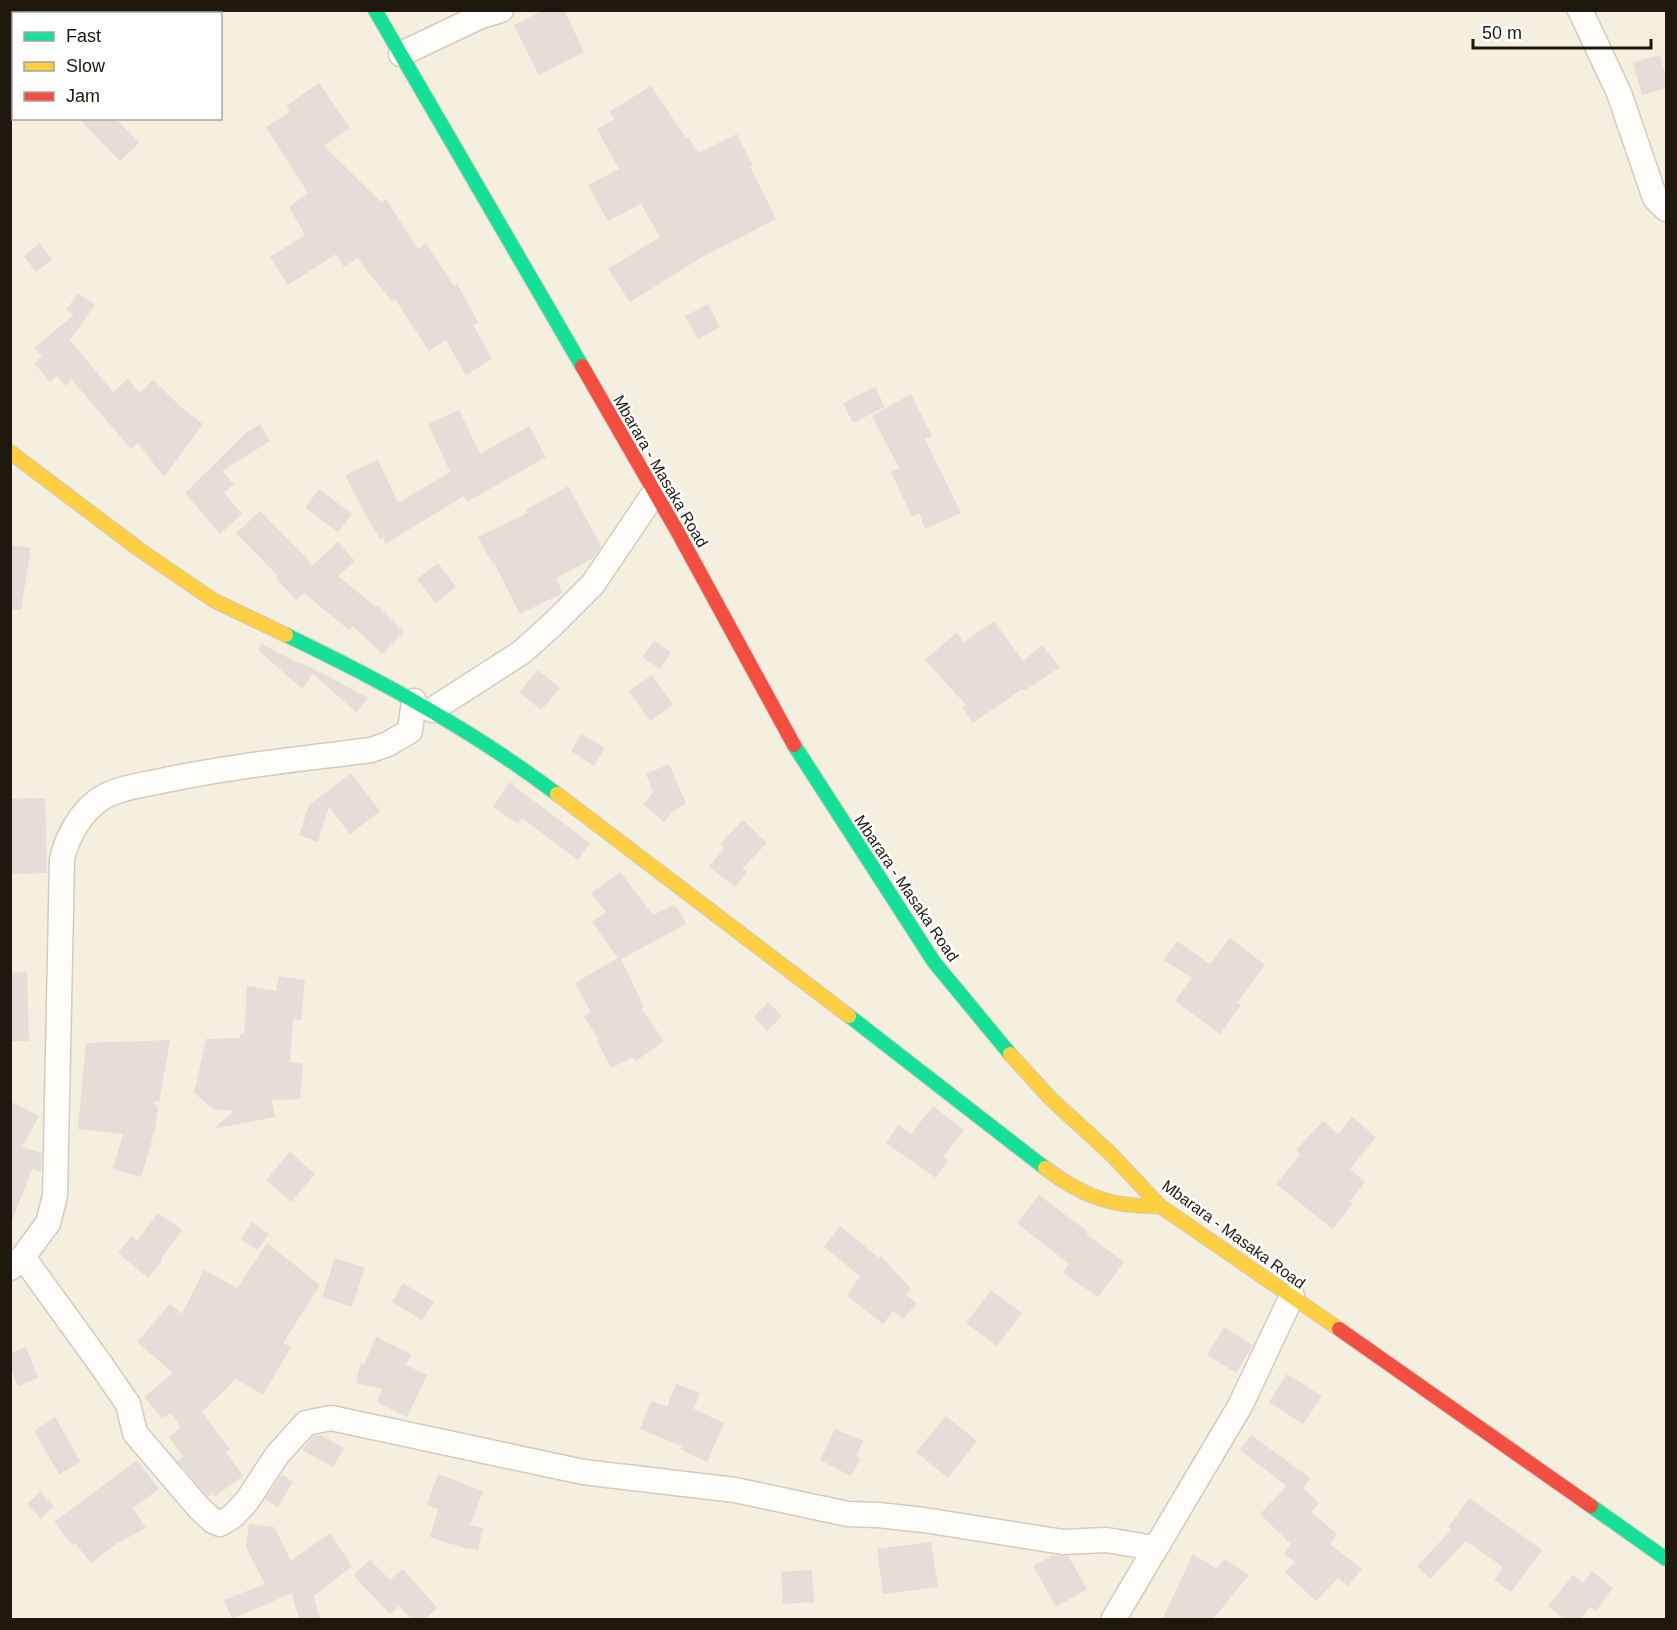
<svg xmlns="http://www.w3.org/2000/svg" width="1677" height="1630" font-family="Arial,sans-serif">
	<style>
		.building { fill: #e6dcd8 }
		.lines { fill: none; stroke-linecap: round; stroke-linejoin: round }
		.street-casing { stroke: #d1ccbe; stroke-width: 27 }
		.fast-casing { stroke: #d1ccbe; stroke-width: 16 }
		.slow-casing { stroke: #d1ccbe; stroke-width: 16 }
		.jam-casing { stroke: #d1ccbe; stroke-width: 16 }
		.street { stroke: #fefdfa; stroke-width: 24 }
		.fast { stroke: #16e098; stroke-width: 14 }
		.slow { stroke: #ffcf43; stroke-width: 14 }
		.jam { stroke: #f24e42; stroke-width: 14 }
		.labels { text-anchor: middle; stroke-width: 5; stroke-linejoin: round; paint-order: stroke }
		.street-label { font-size: 16px; fill: #1e190c; stroke: #fff }
	</style>
	<rect width="100%" height="100%" fill="#f5efe0"/>
	<path class="building" d="M 544,10 L 564,10 L 584,52 L 539,75 L 514,25 Z
		M 1660,55 L 1666,78 L 1666,88 L 1642,95 L 1633,62 Z
		M 319,83 L 350,128 L 324,146 L 381,202 L 386,199 L 418,249 L 426,244 L 454,286 L 457,284 L 478,322 L 473,325 L 492,359 L 466,375 L 446,340 L 429,351 L 395,299 L 392,301 L 367,271 L 358,258 L 344,267 L 336,254 L 288,285 L 270,257 L 305,235 L 289,207 L 308,193 L 266,127 L 290,112 L 286,106 Z
		M 651,86 L 686,138 L 688,137 L 698,153 L 737,134 L 753,166 L 750,167 L 776,219 L 702,257 L 630,302 L 608,269 L 660,237 L 641,204 L 608,221 L 588,185 L 619,169 L 597,129 L 615,119 L 609,112 Z
		M 78,118 L 115,118 L 139,143 L 120,161 Z
		M 39,243 L 52,259 L 36,272 L 24,256 Z
		M 78,293 L 95,305 L 70,340 L 113,392 L 128,379 L 140,393 L 153,380 L 183,409 L 203,424 L 164,477 L 138,443 L 131,449 L 72,380 L 66,386 L 57,376 L 50,382 L 34,363 L 42,357 L 34,348 L 74,315 L 66,310 Z
		M 708,304 L 720,327 L 698,339 L 685,316 Z
		M 875,387 L 885,407 L 853,423 L 843,403 Z
		M 911,394 L 932,436 L 925,439 L 961,513 L 925,529 L 919,513 L 912,517 L 891,472 L 899,468 L 872,416 Z
		M 459,410 L 480,454 L 529,426 L 546,457 L 467,502 L 464,496 L 385,544 L 383,536 L 380,539 L 363,510 L 345,475 L 378,460 L 398,503 L 450,472 L 428,424 Z
		M 260,424 L 270,441 L 222,471 L 234,484 L 224,493 L 242,514 L 220,534 L 185,493 L 246,433 Z
		M 568,486 L 601,546 L 593,558 L 556,578 L 563,593 L 520,614 L 495,564 L 493,565 L 478,537 L 528,513 L 526,510 Z
		M 319,489 L 352,514 L 338,532 L 305,508 Z
		M 260,511 L 313,565 L 338,542 L 355,561 L 338,576 L 376,607 L 377,605 L 404,632 L 382,654 L 353,626 L 349,630 L 304,593 L 296,600 L 276,578 L 278,576 L 236,533 Z
		M 10,545 L 31,548 L 21,610 L 10,609 Z
		M 438,563 L 456,587 L 436,603 L 417,579 Z
		M 994,621 L 1023,661 L 1042,645 L 1060,667 L 1024,691 L 1022,689 L 973,723 L 962,707 L 966,705 L 925,660 L 956,633 L 964,642 Z
		M 654,641 L 671,652 L 660,669 L 642,657 Z
		M 262,644 L 302,665 L 297,661 L 328,676 L 368,698 L 356,712 L 313,674 L 302,689 L 258,650 Z
		M 538,670 L 560,688 L 541,710 L 519,692 Z
		M 652,675 L 673,705 L 650,721 L 629,691 Z
		M 581,734 L 605,748 L 594,766 L 571,751 Z
		M 669,764 L 686,803 L 671,813 L 664,822 L 643,804 L 653,793 L 646,774 Z
		M 351,773 L 380,811 L 350,834 L 329,807 L 318,842 L 299,835 L 309,805 Z
		M 509,782 L 590,843 L 578,860 L 522,818 L 518,824 L 493,807 Z
		M 45,798 L 47,873 L 10,874 L 10,799 Z
		M 743,820 L 767,843 L 742,869 L 747,872 L 735,887 L 709,867 L 724,848 L 720,844 Z
		M 620,872 L 653,915 L 673,905 L 678,909 L 686,924 L 621,959 L 644,1007 L 641,1008 L 664,1041 L 636,1061 L 633,1057 L 611,1068 L 597,1041 L 599,1040 L 584,1016 L 591,1012 L 575,983 L 618,958 L 592,922 L 606,912 L 591,893 Z
		M 1230,938 L 1265,965 L 1237,1003 L 1241,1005 L 1220,1034 L 1175,1001 L 1192,978 L 1164,960 L 1177,941 L 1210,964 Z
		M 27,972 L 29,1041 L 10,1041 L 10,973 Z
		M 279,976 L 305,980 L 301,1020 L 293,1019 L 290,1062 L 303,1064 L 300,1099 L 272,1100 L 275,1117 L 213,1129 L 234,1111 L 213,1109 L 194,1093 L 206,1039 L 239,1038 L 240,1034 L 244,1034 L 247,986 L 276,991 Z
		M 768,1002 L 782,1016 L 767,1031 L 754,1017 Z
		M 170,1040 L 159,1102 L 153,1101 L 158,1108 L 155,1129 L 141,1177 L 113,1169 L 123,1134 L 78,1129 L 86,1043 Z
		M 10,1101 L 39,1116 L 22,1147 L 42,1153 L 41,1172 L 32,1169 L 12,1221 L 10,1221 Z
		M 933,1106 L 964,1130 L 943,1157 L 948,1160 L 936,1178 L 886,1143 L 898,1125 L 911,1134 Z
		M 1352,1117 L 1376,1137 L 1350,1169 L 1365,1182 L 1350,1201 L 1353,1203 L 1333,1229 L 1276,1184 L 1301,1154 L 1296,1150 L 1323,1121 L 1338,1134 Z
		M 290,1152 L 315,1174 L 291,1202 L 266,1180 Z
		M 1039,1195 L 1088,1232 L 1086,1234 L 1124,1262 L 1098,1297 L 1063,1273 L 1069,1264 L 1017,1223 Z
		M 158,1213 L 182,1230 L 160,1260 L 162,1261 L 148,1278 L 118,1253 L 132,1236 L 137,1241 Z
		M 252,1222 L 269,1234 L 257,1250 L 241,1239 Z
		M 840,1226 L 879,1258 L 881,1256 L 911,1289 L 906,1294 L 917,1304 L 903,1319 L 893,1311 L 883,1324 L 847,1296 L 860,1276 L 824,1247 Z
		M 267,1243 L 320,1285 L 283,1343 L 291,1347 L 263,1395 L 236,1379 L 202,1412 L 230,1450 L 226,1452 L 243,1476 L 214,1497 L 212,1494 L 208,1497 L 177,1461 L 183,1457 L 169,1437 L 181,1428 L 171,1413 L 162,1418 L 144,1397 L 173,1373 L 137,1342 L 170,1304 L 182,1314 L 204,1270 L 237,1288 Z
		M 335,1258 L 365,1268 L 352,1307 L 322,1297 Z
		M 403,1283 L 434,1302 L 422,1320 L 392,1302 Z
		M 991,1290 L 1022,1313 L 997,1346 L 966,1323 Z
		M 1224,1327 L 1253,1345 L 1236,1373 L 1207,1355 Z
		M 376,1337 L 411,1354 L 406,1365 L 427,1375 L 407,1417 L 377,1402 L 382,1389 L 356,1383 L 360,1364 L 364,1365 Z
		M 26,1347 L 38,1378 L 18,1386 L 10,1367 L 10,1353 Z
		M 1287,1374 L 1322,1396 L 1303,1424 L 1269,1402 Z
		M 676,1384 L 700,1393 L 694,1409 L 724,1423 L 707,1462 L 680,1449 L 682,1446 L 640,1429 L 651,1401 L 667,1407 Z
		M 946,1416 L 977,1441 L 948,1478 L 916,1452 Z
		M 55,1417 L 81,1462 L 59,1474 L 34,1431 Z
		M 835,1429 L 863,1441 L 856,1456 L 861,1458 L 851,1476 L 820,1460 Z
		M 320,1435 L 344,1448 L 333,1467 L 302,1450 L 313,1436 Z
		M 1251,1435 L 1310,1478 L 1303,1488 L 1319,1503 L 1311,1512 L 1337,1534 L 1330,1544 L 1362,1569 L 1348,1586 L 1338,1578 L 1316,1601 L 1285,1572 L 1295,1562 L 1284,1554 L 1291,1544 L 1260,1514 L 1287,1486 L 1240,1450 Z
		M 137,1460 L 159,1489 L 133,1508 L 146,1528 L 116,1544 L 91,1563 L 75,1543 L 72,1545 L 54,1522 Z
		M 282,1474 L 293,1482 L 278,1507 L 265,1499 Z
		M 438,1474 L 483,1491 L 470,1525 L 483,1528 L 478,1550 L 464,1548 L 430,1537 L 438,1509 L 427,1505 Z
		M 40,1492 L 54,1506 L 41,1519 L 27,1504 Z
		M 1469,1498 L 1542,1550 L 1511,1592 L 1494,1580 L 1503,1567 L 1466,1541 L 1430,1579 L 1417,1566 L 1451,1530 L 1448,1528 Z
		M 249,1524 L 274,1527 L 291,1561 L 330,1533 L 352,1566 L 314,1596 L 320,1620 L 299,1620 L 292,1593 L 232,1619 L 224,1600 L 265,1584 L 246,1547 Z
		M 931,1542 L 938,1587 L 883,1594 L 877,1549 Z
		M 1193,1554 L 1217,1569 L 1224,1559 L 1249,1575 L 1212,1620 L 1162,1620 Z
		M 1053,1555 L 1068,1556 L 1087,1589 L 1056,1607 L 1033,1566 Z
		M 370,1560 L 390,1580 L 403,1569 L 437,1608 L 424,1620 L 412,1620 L 399,1606 L 390,1614 L 353,1575 Z
		M 812,1570 L 814,1602 L 783,1604 L 781,1572 Z
		M 1592,1571 L 1613,1588 L 1596,1611 L 1590,1607 L 1580,1620 L 1565,1620 L 1548,1606 L 1573,1575 L 1583,1583 Z"/>
	<g class="lines">
		<defs>
			<path id="street" d="M 1580,10 L 1619,93 L 1655,198 L 1666,209
				M 401,54 L 481,16 L 501,10
				M 432,710 L 522,652 L 553,624 L 593,584 L 655,492
				M 23,1257 L 99,1362 L 128,1404 L 135,1433 L 199,1508 L 213,1521 L 220,1524 L 233,1516 L 247,1501 L 277,1455 L 306,1423 L 331,1418 L 583,1472 L 735,1490 L 848,1514 L 878,1515 L 924,1520 L 1063,1542 L 1106,1540 L 1154,1548
				M 10,1268 L 23,1257 L 48,1223 L 55,1196 L 62,860 C 66,838 81,812 100,799 C 117,788 142,785 161,781 C 230,766 301,759 371,750 L 388,744 L 410,731 L 414,701
				M 1113,1620 L 1240,1406 L 1292,1296"/>
			<path id="fast" d="M 375,10 L 582,366
				M 286,635 C 382,681 472,730 557,794
				M 794,745 L 934,962 L 1010,1054
				M 849,1016 L 1045,1168
				M 1591,1506 L 1666,1559"/>
			<path id="slow" d="M 10,452 L 140,550 L 213,600 L 286,635
				M 557,794 L 849,1016
				M 1010,1054 L 1051,1099 L 1111,1154 L 1160,1206 L 1339,1329
				M 1045,1168 C 1082,1196 1113,1208 1160,1206"/>
			<path id="jam" d="M 582,366 L 676,529 L 794,745
				M 1339,1329 L 1591,1506"/>
		</defs>
		<use href="#street" class="street-casing"/>
		<use href="#fast" class="fast-casing"/>
		<use href="#slow" class="slow-casing"/>
		<use href="#jam" class="jam-casing"/>
		<use href="#street" class="street"/>
		<use href="#fast" class="fast"/>
		<use href="#slow" class="slow"/>
		<use href="#jam" class="jam"/>
	</g>
	<g class="labels">
		<g class="street-label">
			<text transform="translate(661 471) rotate(60)" y="6">Mbarara - Masaka Road</text>
			<text transform="translate(907 888) rotate(56)" y="6">Mbarara - Masaka Road</text>
			<text transform="translate(1234 1234) rotate(36)" y="6">Mbarara - Masaka Road</text>
		</g>
	</g>
	<rect width="1677" height="1630" fill="none" stroke="#1e190c" stroke-width="24"/>
	<rect x="12" y="12" width="210" height="108" fill="#ffffff" stroke="#a5a39e" stroke-width="1.5"/>
	<rect x="24" y="32" width="30" height="9" fill="#16e098" stroke="#a5a39e" stroke-width="1.5"/>
	<text x="66" y="42" font-size="18" fill="#1e190c">Fast</text>
	<rect x="24" y="62" width="30" height="9" fill="#ffcf43" stroke="#a5a39e" stroke-width="1.5"/>
	<text x="66" y="72" font-size="18" fill="#1e190c">Slow</text>
	<rect x="24" y="92" width="30" height="9" fill="#f24e42" stroke="#a5a39e" stroke-width="1.5"/>
	<text x="66" y="102" font-size="18" fill="#1e190c">Jam</text>
	<path d="M1473 39v9h178v-9" fill="none" stroke="#1e190c" stroke-width="3"/>
	<text x="1482" y="39" font-size="18" fill="#1e190c" stroke="#ffffff" stroke-width="4.5" paint-order="stroke">50 m</text>
</svg>
